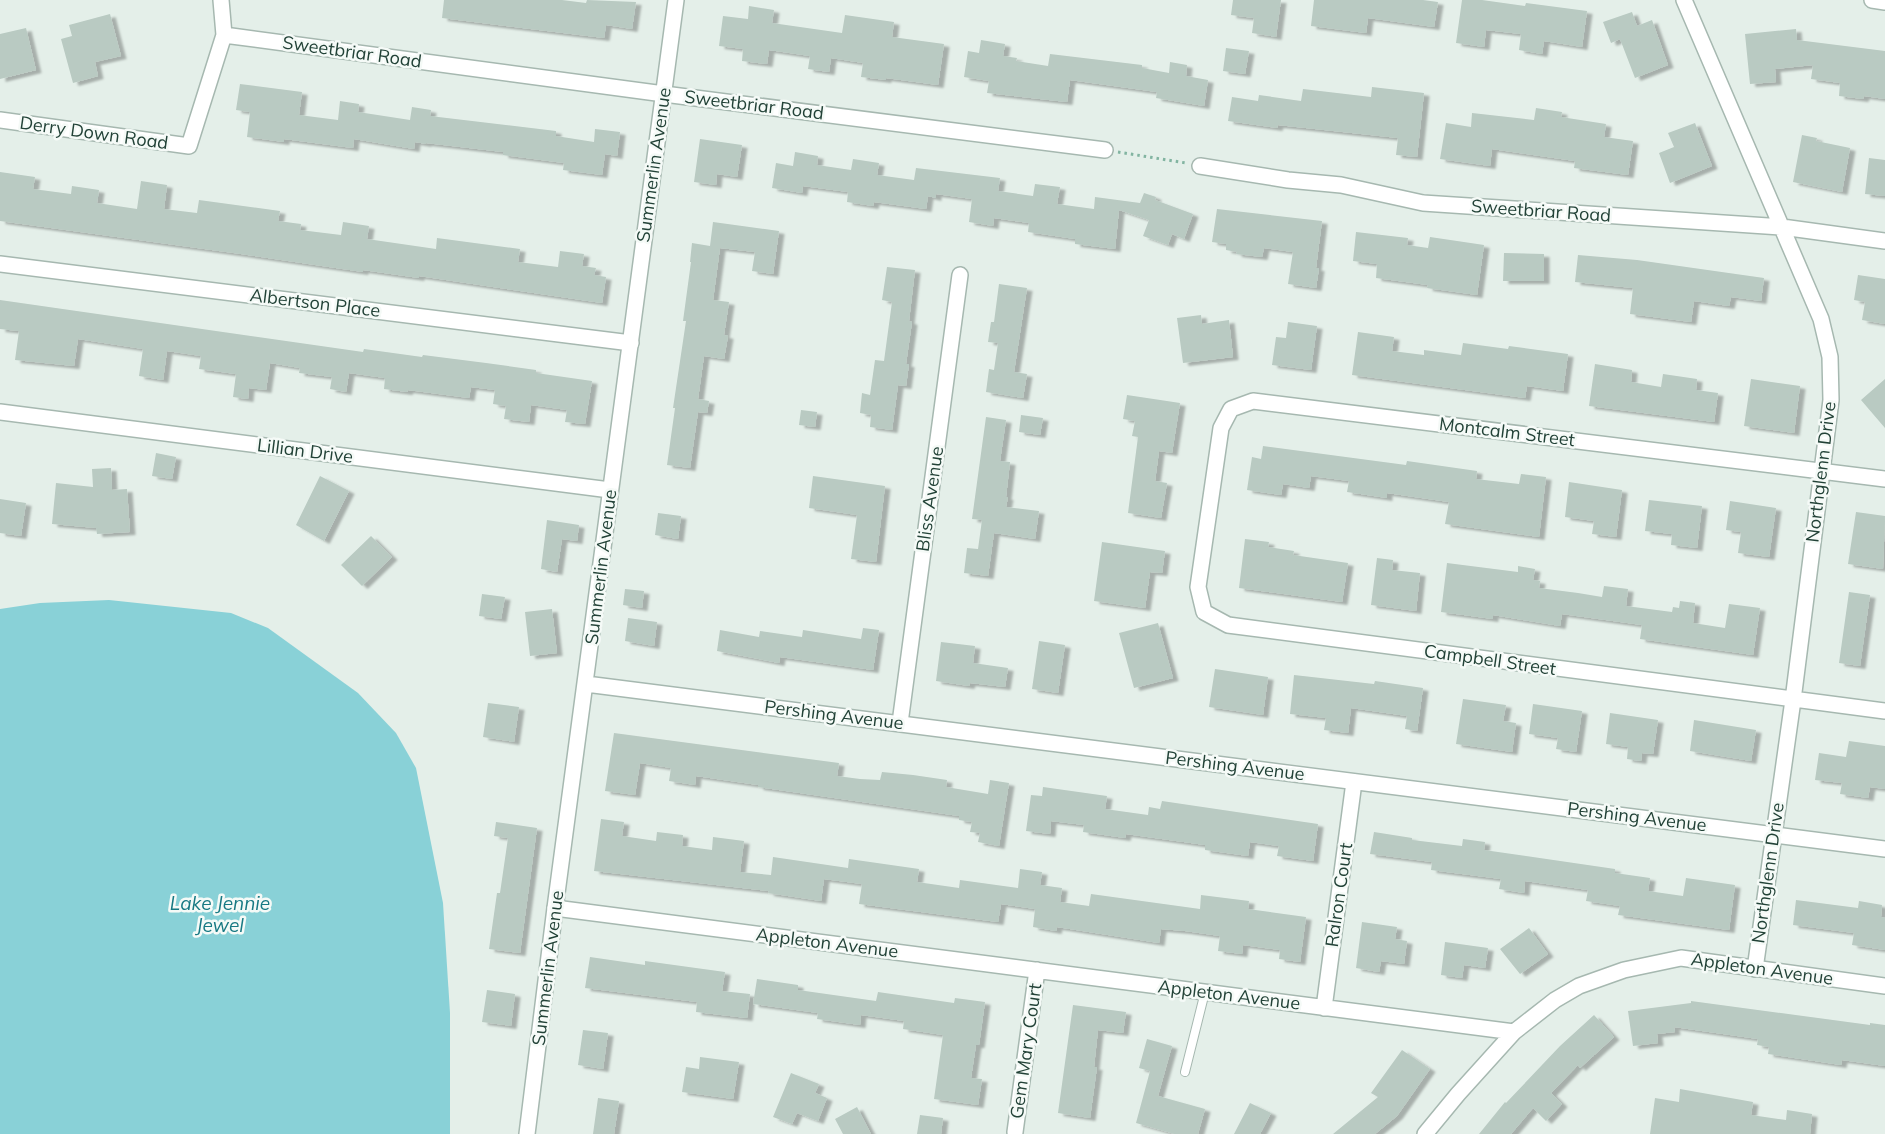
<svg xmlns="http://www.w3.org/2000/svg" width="1885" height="1134" font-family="Mulish,sans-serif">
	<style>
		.water { fill: #89d1d7 }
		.building { fill: #b9cac2; filter: url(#shadow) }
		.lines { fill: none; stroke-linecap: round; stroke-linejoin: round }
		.service-casing { stroke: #a6b8b0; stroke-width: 10 }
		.minor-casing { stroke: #a6b8b0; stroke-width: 18 }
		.tertiary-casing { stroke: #a6b8b0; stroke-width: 18 }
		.path { stroke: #82b4a1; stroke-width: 3; stroke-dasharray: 2.5 4; stroke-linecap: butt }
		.service { stroke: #fff; stroke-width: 8 }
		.minor { stroke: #fff; stroke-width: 15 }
		.tertiary { stroke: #fff; stroke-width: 15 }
		.labels { text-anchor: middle; stroke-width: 5; stroke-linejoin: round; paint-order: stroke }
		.street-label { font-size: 18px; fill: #224237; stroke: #f5faf7 }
		.water-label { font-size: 19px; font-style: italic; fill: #177983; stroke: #f5faf7 }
	</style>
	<defs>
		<filter id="shadow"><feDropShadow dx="5.5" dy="3" stdDeviation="1" flood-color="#0004"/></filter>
	</defs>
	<rect width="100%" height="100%" fill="#e4efe9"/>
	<path class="water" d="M 109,600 L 231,613 L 268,628 L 358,693 L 396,733 L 416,768 L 443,903 L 450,1013 L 450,1134 L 0,1134 L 0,609 L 40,603 Z"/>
	<path class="building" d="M 444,0 L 562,0 L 586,3 L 587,0 L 636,2 L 632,29 L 606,25 L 604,38 L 442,18 Z
		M 1233,0 L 1281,0 L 1276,37 L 1252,33 L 1254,18 L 1231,15 Z
		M 1314,0 L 1423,0 L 1438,2 L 1434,27 L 1368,18 L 1366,33 L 1311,26 Z
		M 1462,0 L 1482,0 L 1525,6 L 1526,3 L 1587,11 L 1582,47 L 1544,41 L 1542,54 L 1519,50 L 1521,34 L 1486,30 L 1484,47 L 1456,43 Z
		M 749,6 L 774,10 L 772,23 L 842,33 L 845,15 L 894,22 L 892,37 L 944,44 L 938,85 L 886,78 L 886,80 L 861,77 L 863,63 L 831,58 L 829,72 L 808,69 L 810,56 L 769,50 L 767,64 L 742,61 L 743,49 L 719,46 L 723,16 L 748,19 Z
		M 1632,12 L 1637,26 L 1652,20 L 1668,65 L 1635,78 L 1620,39 L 1611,43 L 1603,22 Z
		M 110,14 L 121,56 L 95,62 L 98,76 L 73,83 L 61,39 L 72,36 L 69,25 Z
		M 26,28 L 36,70 L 0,79 L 0,34 Z
		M 1796,29 L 1797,40 L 1885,51 L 1885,99 L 1864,96 L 1863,99 L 1839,96 L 1840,83 L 1811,79 L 1813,65 L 1775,69 L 1776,82 L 1750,84 L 1745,34 Z
		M 981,40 L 1005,44 L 1003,56 L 1017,58 L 1016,61 L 1048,66 L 1050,54 L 1142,65 L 1142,68 L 1169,73 L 1170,62 L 1187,65 L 1186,76 L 1208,80 L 1204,106 L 1156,98 L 1157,92 L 1070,80 L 1067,102 L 987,93 L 989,81 L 964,77 L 968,51 L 979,53 Z
		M 1226,48 L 1249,51 L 1245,74 L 1223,71 Z
		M 240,84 L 302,92 L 299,115 L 338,120 L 340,101 L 359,104 L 358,112 L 410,120 L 412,107 L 431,110 L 430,116 L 556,131 L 556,136 L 594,142 L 595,129 L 620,132 L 617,156 L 605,154 L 602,175 L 563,170 L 564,163 L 503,155 L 503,152 L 426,143 L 426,144 L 415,142 L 414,149 L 354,139 L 353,148 L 284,139 L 284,142 L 247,137 L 250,112 L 236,110 Z
		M 1372,87 L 1424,93 L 1417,157 L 1396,155 L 1398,138 L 1278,125 L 1277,128 L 1228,121 L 1232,97 L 1258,101 L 1259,95 L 1301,101 L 1303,89 L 1371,97 Z
		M 1536,108 L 1562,112 L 1561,117 L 1606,124 L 1604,137 L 1633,141 L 1628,175 L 1574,168 L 1575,161 L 1492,149 L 1490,166 L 1440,159 L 1446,123 L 1471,127 L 1472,113 L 1534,120 Z
		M 1695,123 L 1712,166 L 1670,183 L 1659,153 L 1674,147 L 1668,133 Z
		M 1802,135 L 1817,138 L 1816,141 L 1850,148 L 1842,192 L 1793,182 Z
		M 700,139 L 742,145 L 737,177 L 717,174 L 716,185 L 694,182 Z
		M 795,152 L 818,156 L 817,165 L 851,170 L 853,159 L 879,163 L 877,175 L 914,180 L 916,168 L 1000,178 L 998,191 L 1033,196 L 1035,184 L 1060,187 L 1057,204 L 1094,209 L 1095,197 L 1140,203 L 1144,193 L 1156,197 L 1155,200 L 1193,214 L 1184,239 L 1172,234 L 1168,245 L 1143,236 L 1149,220 L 1119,210 L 1115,249 L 1075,244 L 1075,239 L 1028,232 L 1029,223 L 994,218 L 993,226 L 969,222 L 972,199 L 936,194 L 936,198 L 928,196 L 926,209 L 874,202 L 873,206 L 847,202 L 848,192 L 803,186 L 802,193 L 772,188 L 776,163 L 793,166 Z
		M 1869,158 L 1885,160 L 1885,196 L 1865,194 Z
		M 0,172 L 35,177 L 33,189 L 71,194 L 72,186 L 99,190 L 97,203 L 137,209 L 141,181 L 167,185 L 164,209 L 197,213 L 199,200 L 280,211 L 278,221 L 301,224 L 300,230 L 341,235 L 343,222 L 369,226 L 367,239 L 436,249 L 437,238 L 520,249 L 518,262 L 558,267 L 560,251 L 584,254 L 582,266 L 596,268 L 594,275 L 606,277 L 602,303 L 419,276 L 419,278 L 363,270 L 363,272 L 241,254 L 0,221 Z
		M 1217,209 L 1322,221 L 1316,268 L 1319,268 L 1316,288 L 1288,284 L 1293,252 L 1264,248 L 1262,257 L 1236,254 L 1237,252 L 1226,250 L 1226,244 L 1212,242 Z
		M 713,222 L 779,231 L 773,274 L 752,271 L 755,252 L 720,248 L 713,300 L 729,302 L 724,335 L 728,336 L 724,359 L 704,356 L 698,399 L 709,401 L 707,413 L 698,412 L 690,468 L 667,465 L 675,408 L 673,408 L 686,321 L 683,321 L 691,262 L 690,262 L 692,243 L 710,246 Z
		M 1356,232 L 1408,238 L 1407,245 L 1428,248 L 1430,237 L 1484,245 L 1477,295 L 1427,288 L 1428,285 L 1376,278 L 1377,264 L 1353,261 Z
		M 1504,253 L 1544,254 L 1544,281 L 1503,281 Z
		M 1578,255 L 1637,260 L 1764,278 L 1761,301 L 1731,297 L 1729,306 L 1694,301 L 1691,322 L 1630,314 L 1633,288 L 1575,282 Z
		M 887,267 L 915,270 L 909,321 L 912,322 L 906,364 L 909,364 L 906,386 L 898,385 L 892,430 L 870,427 L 871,415 L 860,413 L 862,393 L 870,395 L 875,360 L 884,361 L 892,302 L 882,300 Z
		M 1858,275 L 1885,279 L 1885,324 L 1862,320 L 1865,302 L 1854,300 Z
		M 999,284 L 1027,288 L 1014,372 L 1027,374 L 1023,398 L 986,392 L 989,369 L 994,370 L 998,343 L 988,342 L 991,322 L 994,322 Z
		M 0,300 L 363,352 L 364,349 L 422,357 L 423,355 L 486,363 L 536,370 L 536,373 L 592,381 L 585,424 L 565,422 L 567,410 L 531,405 L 529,422 L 504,419 L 506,406 L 493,404 L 495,390 L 471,387 L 469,398 L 408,390 L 407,392 L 384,389 L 385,378 L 349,373 L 346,392 L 330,389 L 332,377 L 299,373 L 300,368 L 270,363 L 266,390 L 249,388 L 248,399 L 233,397 L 236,374 L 199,369 L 201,356 L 167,351 L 163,380 L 139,376 L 143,349 L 78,339 L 74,366 L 15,360 L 19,331 L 0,329 Z
		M 1201,315 L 1202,324 L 1229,320 L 1233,357 L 1183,363 L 1177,318 Z
		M 1288,322 L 1317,326 L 1311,370 L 1272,365 L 1276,337 L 1286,338 Z
		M 1358,332 L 1394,337 L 1392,351 L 1424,355 L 1424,350 L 1461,355 L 1463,343 L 1508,349 L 1509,346 L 1568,354 L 1563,391 L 1527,386 L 1525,398 L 1352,375 Z
		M 1595,364 L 1632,370 L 1631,382 L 1661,387 L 1663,374 L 1697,379 L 1696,390 L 1718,393 L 1714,422 L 1589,406 Z
		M 1751,379 L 1800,386 L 1794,433 L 1744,426 Z
		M 1885,379 L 1885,428 L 1861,400 Z
		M 1127,395 L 1180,403 L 1172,453 L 1159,451 L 1155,481 L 1167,483 L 1161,518 L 1128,513 L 1138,437 L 1132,436 L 1135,421 L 1123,419 Z
		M 801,410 L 817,412 L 815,427 L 799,425 Z
		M 1021,415 L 1043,418 L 1040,435 L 1019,432 Z
		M 986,417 L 1006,420 L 1000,461 L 1010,462 L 1006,497 L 1008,497 L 1006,507 L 1039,511 L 1035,539 L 994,533 L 988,576 L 964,573 L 967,548 L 978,549 L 982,520 L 972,519 Z
		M 1263,446 L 1406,465 L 1407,461 L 1477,471 L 1476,479 L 1519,484 L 1521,474 L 1546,477 L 1539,537 L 1445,524 L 1449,502 L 1387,493 L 1387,498 L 1347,492 L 1349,481 L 1311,476 L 1309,488 L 1283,484 L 1281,495 L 1247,490 L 1252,457 L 1261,459 Z
		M 156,453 L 176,457 L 172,479 L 152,476 Z
		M 111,468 L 112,490 L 127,489 L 130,532 L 97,534 L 96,528 L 52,524 L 56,483 L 93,487 L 92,469 Z
		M 320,476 L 349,491 L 324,541 L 296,525 Z
		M 813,476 L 885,486 L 876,562 L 851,559 L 857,515 L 809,508 Z
		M 1569,482 L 1622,490 L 1616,537 L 1592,534 L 1594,521 L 1565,517 Z
		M 0,499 L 26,503 L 21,536 L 0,533 Z
		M 1649,500 L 1702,506 L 1697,548 L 1671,545 L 1672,534 L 1645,531 Z
		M 1730,501 L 1776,508 L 1769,557 L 1738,553 L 1741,532 L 1726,530 Z
		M 1856,512 L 1885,516 L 1883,569 L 1848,564 Z
		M 658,513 L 681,516 L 678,539 L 655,535 Z
		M 547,520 L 579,525 L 577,541 L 562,539 L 557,572 L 541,569 Z
		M 371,536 L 392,557 L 362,586 L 341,565 Z
		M 1245,539 L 1269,542 L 1268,547 L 1294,551 L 1293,555 L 1348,563 L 1342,602 L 1239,588 Z
		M 1102,542 L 1165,551 L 1162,573 L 1150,572 L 1145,608 L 1094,601 Z
		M 1377,558 L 1393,560 L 1392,570 L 1420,573 L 1416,611 L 1371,605 Z
		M 1447,563 L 1518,572 L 1518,566 L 1535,569 L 1533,580 L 1540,581 L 1539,588 L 1578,593 L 1602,597 L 1604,586 L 1628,589 L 1626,606 L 1672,612 L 1673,607 L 1679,608 L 1680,601 L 1695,603 L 1693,623 L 1725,628 L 1729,604 L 1760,608 L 1753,655 L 1640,639 L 1642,625 L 1562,614 L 1560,626 L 1493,615 L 1493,619 L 1441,612 Z
		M 625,589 L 644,591 L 642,608 L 623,605 Z
		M 1849,592 L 1870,595 L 1860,666 L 1839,663 Z
		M 482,594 L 505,597 L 501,619 L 479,616 Z
		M 552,609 L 557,653 L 530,656 L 525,612 Z
		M 628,618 L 657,622 L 654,646 L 625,641 Z
		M 1158,623 L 1173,678 L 1134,688 L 1119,633 Z
		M 863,628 L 879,630 L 873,670 L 780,657 L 779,663 L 717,651 L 720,630 L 759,637 L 760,631 L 802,637 L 803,630 L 861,639 Z
		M 1039,641 L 1065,645 L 1058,693 L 1032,689 Z
		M 941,642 L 975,646 L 973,663 L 1008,668 L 1005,687 L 970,683 L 969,686 L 936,681 Z
		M 1215,669 L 1268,677 L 1263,715 L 1209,707 Z
		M 1294,675 L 1374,684 L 1375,681 L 1423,688 L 1417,731 L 1405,729 L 1407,716 L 1351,708 L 1348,733 L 1324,730 L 1326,718 L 1290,714 Z
		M 1463,699 L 1506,705 L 1503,721 L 1516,723 L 1512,752 L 1456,744 Z
		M 488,703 L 519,707 L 514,742 L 483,737 Z
		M 1533,704 L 1582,711 L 1576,752 L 1556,749 L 1558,738 L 1529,734 Z
		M 1610,713 L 1658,720 L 1653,754 L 1642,753 L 1641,761 L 1627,759 L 1628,747 L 1606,744 Z
		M 1694,720 L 1756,730 L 1751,761 L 1690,751 Z
		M 614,733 L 839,763 L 837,776 L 860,779 L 880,780 L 882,772 L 913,775 L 947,780 L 946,787 L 988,794 L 990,780 L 1009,783 L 999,846 L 978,842 L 980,833 L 970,832 L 972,822 L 959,820 L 959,816 L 758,787 L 758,785 L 696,776 L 695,785 L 669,781 L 671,768 L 640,763 L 635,795 L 605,791 Z
		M 1849,741 L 1885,746 L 1885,789 L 1870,787 L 1868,798 L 1840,794 L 1842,783 L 1815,780 L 1819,753 L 1846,757 Z
		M 1043,787 L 1107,796 L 1105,809 L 1148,815 L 1149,807 L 1160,809 L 1162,801 L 1318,824 L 1313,861 L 1277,856 L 1279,846 L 1250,842 L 1248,856 L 1205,850 L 1205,845 L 1126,834 L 1125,838 L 1083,832 L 1084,825 L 1051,821 L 1050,834 L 1026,831 L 1031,795 L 1042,796 Z
		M 601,819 L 624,822 L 622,836 L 656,841 L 657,832 L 683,835 L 682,846 L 712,850 L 713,837 L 744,841 L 740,872 L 771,875 L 773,857 L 848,868 L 849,859 L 919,869 L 917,882 L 959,888 L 960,880 L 1018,888 L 1020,869 L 1042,872 L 1040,885 L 1062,888 L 1060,902 L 1089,906 L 1091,894 L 1200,909 L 1201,895 L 1249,901 L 1248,909 L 1306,917 L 1300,962 L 1279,959 L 1280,950 L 1243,945 L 1242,954 L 1218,951 L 1220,936 L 1185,931 L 1161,929 L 1159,943 L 1057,927 L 1056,931 L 1033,927 L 1035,909 L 1001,904 L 998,922 L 859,904 L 862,884 L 824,879 L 821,901 L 768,893 L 769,891 L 594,871 Z
		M 496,822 L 537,828 L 520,953 L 489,949 L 497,893 L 500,893 L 508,838 L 494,836 Z
		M 1374,832 L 1412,838 L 1412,840 L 1462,846 L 1463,839 L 1485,842 L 1484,850 L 1615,869 L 1615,873 L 1650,878 L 1648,891 L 1683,896 L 1686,878 L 1735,885 L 1729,930 L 1618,915 L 1620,906 L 1586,901 L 1588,890 L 1525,881 L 1524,893 L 1499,889 L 1501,879 L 1431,870 L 1432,862 L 1370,854 Z
		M 1796,900 L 1858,908 L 1859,901 L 1882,905 L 1881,917 L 1885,918 L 1885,950 L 1852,945 L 1854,933 L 1793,925 Z
		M 1362,922 L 1397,927 L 1395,939 L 1407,941 L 1404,964 L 1381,961 L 1379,972 L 1356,968 Z
		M 1529,928 L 1548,954 L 1520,974 L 1500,949 Z
		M 1445,942 L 1488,948 L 1485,968 L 1464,965 L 1462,978 L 1441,975 Z
		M 590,957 L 645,965 L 645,961 L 725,972 L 722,991 L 750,994 L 747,1018 L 696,1012 L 697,1002 L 585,988 Z
		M 757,979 L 798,985 L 798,990 L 876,1001 L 878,992 L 954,1003 L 955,998 L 985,1002 L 979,1045 L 976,1045 L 971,1078 L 982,1079 L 978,1105 L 934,1099 L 943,1035 L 903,1029 L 904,1021 L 861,1015 L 860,1025 L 817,1019 L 818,1013 L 753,1004 Z
		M 487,990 L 515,994 L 511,1026 L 482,1022 Z
		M 1691,1001 L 1870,1025 L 1870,1023 L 1885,1025 L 1885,1066 L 1842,1060 L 1841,1065 L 1768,1054 L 1769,1047 L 1757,1045 L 1758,1039 L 1674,1027 L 1675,1032 L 1657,1034 L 1658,1043 L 1633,1046 L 1628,1011 L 1691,1003 Z
		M 1073,1005 L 1126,1012 L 1123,1033 L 1098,1030 L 1094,1067 L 1097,1067 L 1090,1118 L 1058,1113 Z
		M 1594,1015 L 1614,1037 L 1580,1068 L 1578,1065 L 1551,1093 L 1562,1104 L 1546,1121 L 1533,1108 L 1511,1134 L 1479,1134 L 1505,1102 L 1506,1103 L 1560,1046 Z
		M 583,1030 L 608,1033 L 603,1069 L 578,1065 Z
		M 1147,1039 L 1172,1046 L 1158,1096 L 1205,1109 L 1198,1134 L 1175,1134 L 1136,1123 L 1150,1071 L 1139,1068 Z
		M 1402,1050 L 1430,1069 L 1397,1116 L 1375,1134 L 1333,1134 L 1378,1097 L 1371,1093 Z
		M 700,1057 L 739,1062 L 733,1099 L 682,1092 L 686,1067 L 699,1069 Z
		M 791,1073 L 819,1084 L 815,1093 L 827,1098 L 818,1121 L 797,1113 L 792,1124 L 773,1117 Z
		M 1680,1089 L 1753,1102 L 1751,1115 L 1786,1120 L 1787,1110 L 1812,1114 L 1810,1134 L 1650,1134 L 1655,1098 L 1679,1102 Z
		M 598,1098 L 619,1101 L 614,1134 L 593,1134 Z
		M 1250,1103 L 1271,1113 L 1260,1134 L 1234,1134 Z
		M 857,1107 L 871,1134 L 843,1134 L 835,1119 Z
		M 920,1115 L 943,1118 L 941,1134 L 917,1134 Z"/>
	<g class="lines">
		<defs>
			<path id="service" d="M 1185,1072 L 1205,992"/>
			<path id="minor" d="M 1684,0 L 1821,319 L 1830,357 L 1831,400 L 1793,700 L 1755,969
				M 1872,0 L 1885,2
				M 224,35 L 664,94 L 1105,150
				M 0,120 L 189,146 L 224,35 L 221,0
				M 1200,166 L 1288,180 L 1341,185 L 1423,203 L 1782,227 L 1885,241
				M 0,264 L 631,343
				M 0,412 L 610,490
				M 1885,479 L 1253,401 L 1231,409 L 1221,428 L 1198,587 L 1204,612 L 1228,625 L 1885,711
				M 900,723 L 960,275
				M 555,908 L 1514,1032
				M 1324,1008 L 1354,782
				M 1015,1132 L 1037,970
				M 1425,1134 L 1458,1094 L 1514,1032 L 1555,1000 L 1579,986 L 1624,970 L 1681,958 L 1885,986"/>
			<path id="tertiary" d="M 586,684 L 1885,849
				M 527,1134 L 555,908 L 676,0"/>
		</defs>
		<use href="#service" class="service-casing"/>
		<use href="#minor" class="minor-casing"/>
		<use href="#tertiary" class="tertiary-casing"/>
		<path class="path" d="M 1118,152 L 1186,163"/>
		<use href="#service" class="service"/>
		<use href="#minor" class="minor"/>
		<use href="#tertiary" class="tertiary"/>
	</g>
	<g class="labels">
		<g class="street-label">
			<text transform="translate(352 52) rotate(8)" y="6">Sweetbriar Road</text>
			<text transform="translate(754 105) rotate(7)" y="6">Sweetbriar Road</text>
			<text transform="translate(94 133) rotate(8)" y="6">Derry Down Road</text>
			<text transform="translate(654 165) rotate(-82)" y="6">Summerlin Avenue</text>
			<text transform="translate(1541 211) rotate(4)" y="6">Sweetbriar Road</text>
			<text transform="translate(315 303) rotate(7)" y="6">Albertson Place</text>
			<text transform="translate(1507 432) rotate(7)" y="6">Montcalm Street</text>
			<text transform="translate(305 451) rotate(7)" y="6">Lillian Drive</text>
			<text transform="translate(1821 472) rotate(-83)" y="6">Northglenn Drive</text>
			<text transform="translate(930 499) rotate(-82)" y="6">Bliss Avenue</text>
			<text transform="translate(601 567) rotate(-83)" y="6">Summerlin Avenue</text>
			<text transform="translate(1490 660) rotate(8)" y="6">Campbell Street</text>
			<text transform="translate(834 715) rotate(7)" y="6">Pershing Avenue</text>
			<text transform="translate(1235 766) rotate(7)" y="6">Pershing Avenue</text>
			<text transform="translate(1637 817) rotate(7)" y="6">Pershing Avenue</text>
			<text transform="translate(1768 873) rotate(-82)" y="6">Northglenn Drive</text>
			<text transform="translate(1339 895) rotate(-82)" y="6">Ralron Court</text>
			<text transform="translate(827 943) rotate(7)" y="6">Appleton Avenue</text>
			<text transform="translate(548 968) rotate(-83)" y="6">Summerlin Avenue</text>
			<text transform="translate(1762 969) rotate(8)" y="6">Appleton Avenue</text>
			<text transform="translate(1229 995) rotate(7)" y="6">Appleton Avenue</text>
			<text transform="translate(1026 1051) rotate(-82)" y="6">Gem Mary Court</text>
		</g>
		<g class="water-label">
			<text x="220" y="910">Lake Jennie<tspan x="220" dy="22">Jewel</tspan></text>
		</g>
	</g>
</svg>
